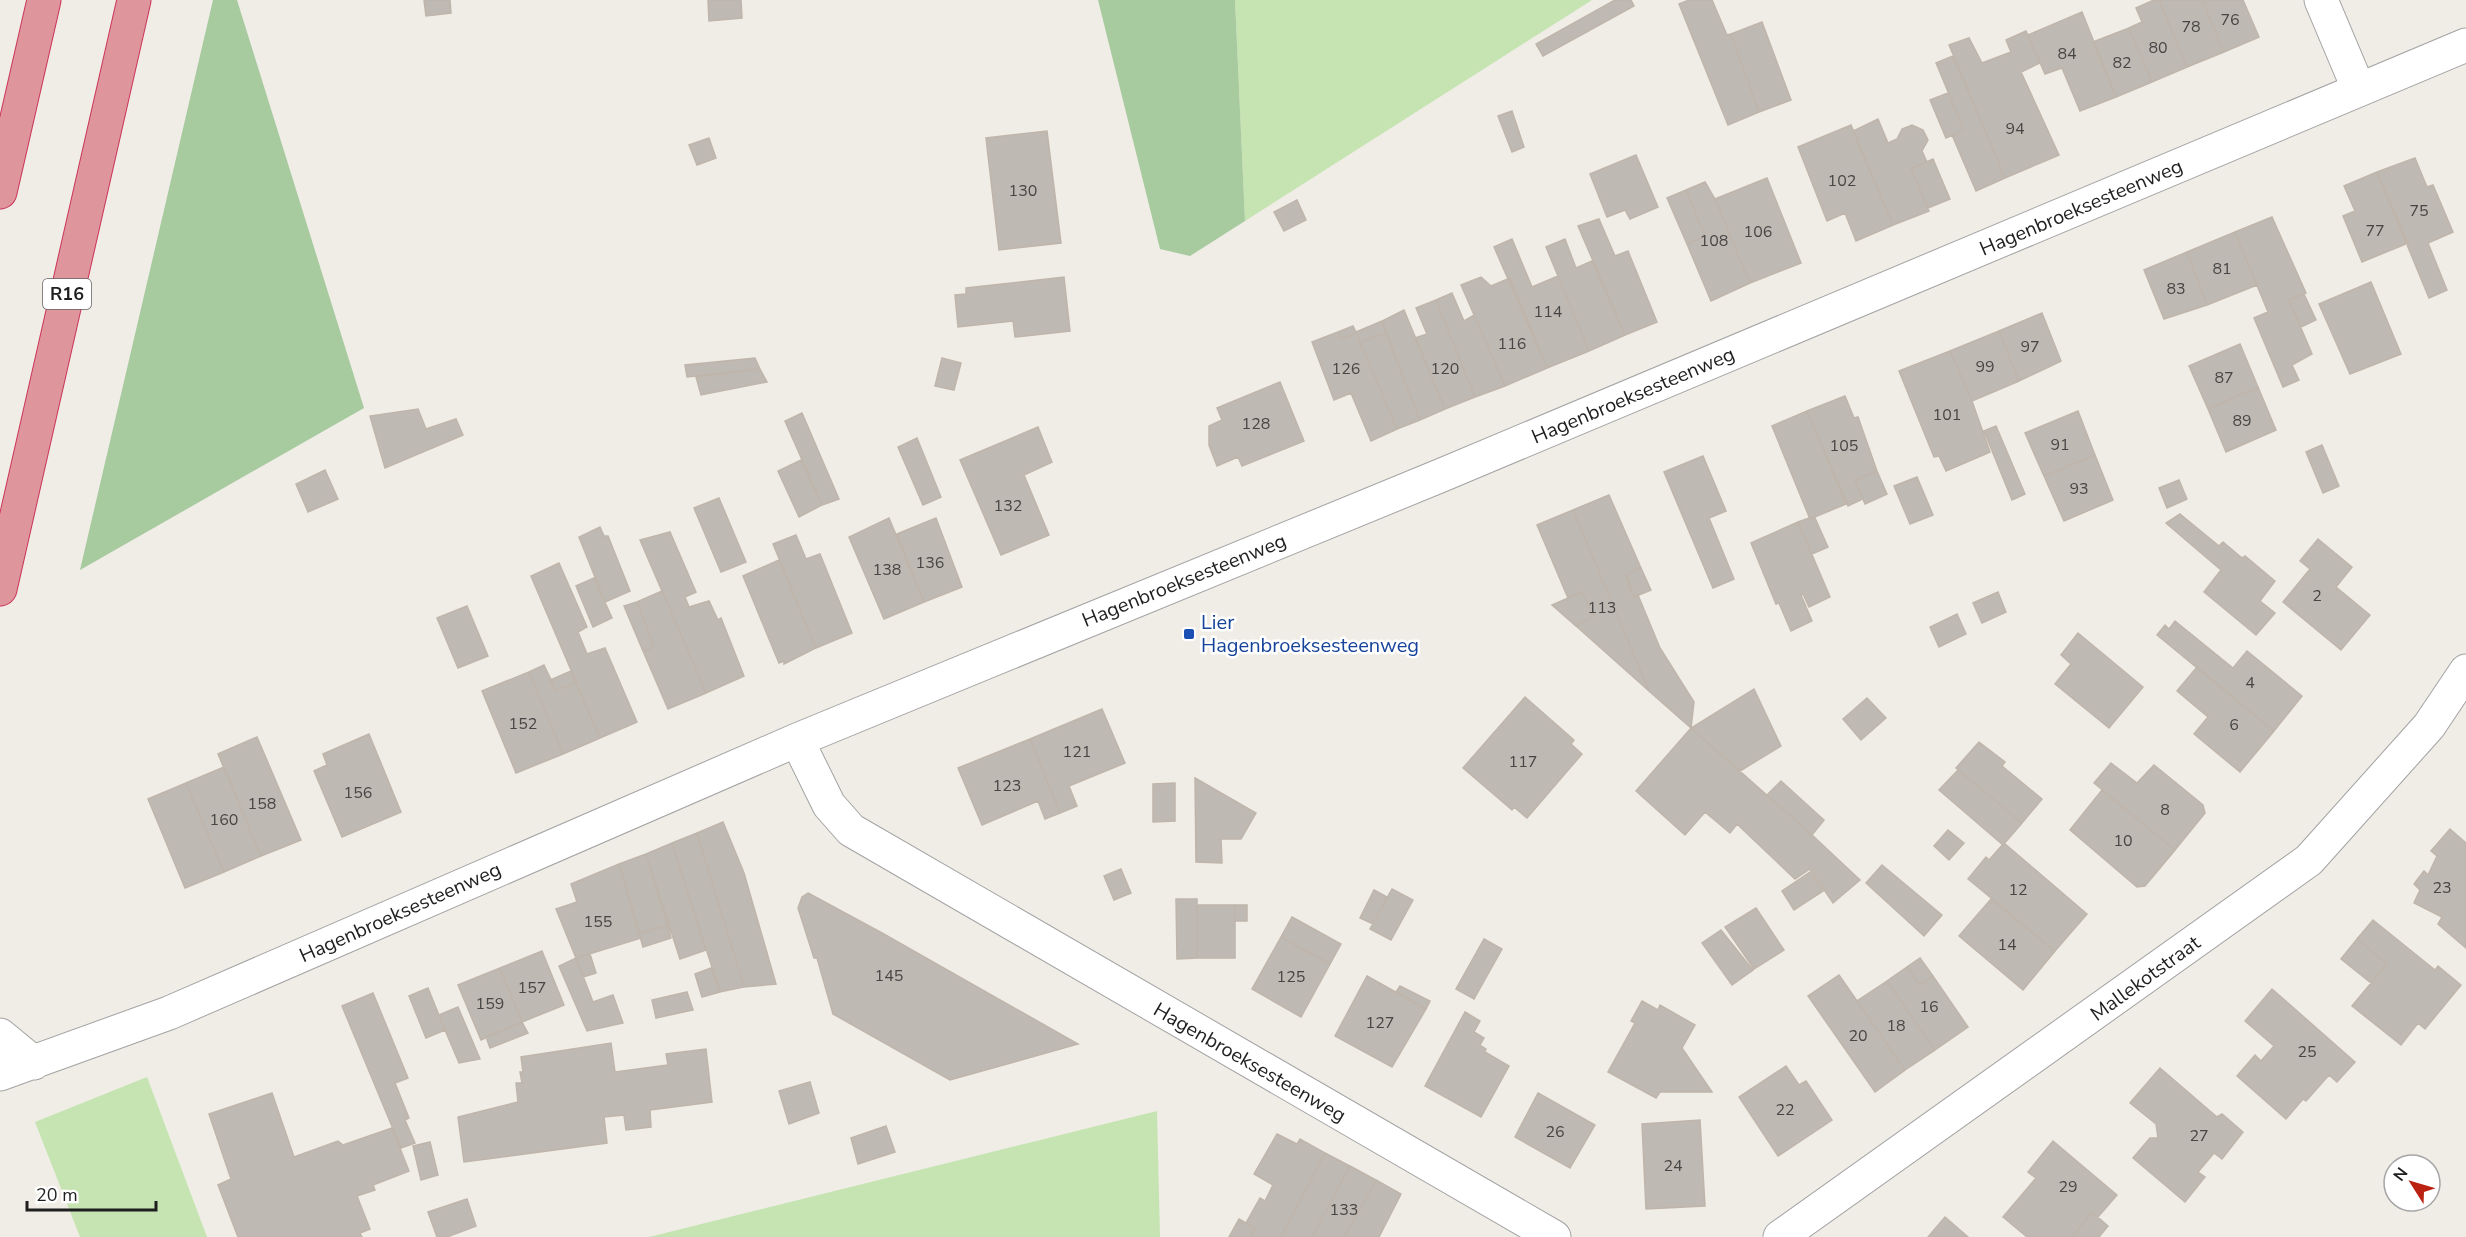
<svg xmlns="http://www.w3.org/2000/svg" width="2466" height="1237" font-family="'Nunito Sans',sans-serif">
	<style>
		.grass { fill: #c5e4b1 }
		.forest { fill: #a7ca9f }
		.building { fill: #bfb9b3; stroke: #bfb5aa; stroke-width: 1.5 }
		.lines { fill: none; stroke-linecap: round; stroke-linejoin: round }
		.minor-casing { stroke: #a3a3a3; stroke-width: 35 }
		.highway-casing { stroke: #cb355a; stroke-width: 35 }
		.minor { stroke: #fff; stroke-width: 33 }
		.highway { stroke: #df959c; stroke-width: 33 }
		.transit-dot { fill: #1a4fb4; stroke: #fff; stroke-width: 2 }
		.labels { text-anchor: middle; stroke-width: 5; stroke-linejoin: round; paint-order: stroke }
		.number-label { font-size: 16px; fill: #474644 }
		.shield { fill: #fff; stroke: #626262; stroke-width: 1.5 }
		.shield-label { font-size: 18px; font-weight: bold; fill: #1f1f1f }
		.street-label { font-size: 20px; fill: #1f1f1f; stroke: #fff }
		.transit-label { font-size: 20px; fill: #164399; stroke: #fff; text-anchor: start }
	</style>
	<rect width="100%" height="100%" fill="#efede6"/>
	<path class="grass" d="M 1235,0 L 1592,0 L 1245,221 Z
		M 147,1077 L 207,1237 L 80,1237 L 35,1122 Z
		M 1157,1111 L 1160,1237 L 649,1237 Z"/>
	<path class="forest" d="M 213,0 L 237,0 L 364,408 L 80,570 Z
		M 1098,0 L 1235,0 L 1245,221 L 1190,256 L 1160,249 Z"/>
	<path class="building" d="M 424,0 L 450,0 L 451,13 L 426,16 Z
		M 708,0 L 741,0 L 742,18 L 709,21 Z
		M 1615,0 L 1631,0 L 1634,6 L 1543,56 L 1536,44 Z
		M 1689,0 L 1712,0 L 1727,35 L 1731,34 L 1759,112 L 1728,125 L 1679,4 Z
		M 2154,0 L 2159,0 L 2187,67 L 2152,82 L 2129,28 L 2142,22 L 2136,8 Z
		M 2159,0 L 2202,0 L 2224,52 L 2187,67 Z
		M 2202,0 L 2243,0 L 2259,37 L 2224,52 Z
		M 2082,12 L 2116,97 L 2080,111 L 2062,68 L 2045,74 L 2028,35 Z
		M 1762,22 L 1791,100 L 1759,112 L 1731,34 Z
		M 2129,28 L 2152,82 L 2116,97 L 2093,42 Z
		M 2026,31 L 2040,63 L 2021,72 L 2059,155 L 2005,178 L 1949,45 L 1969,38 L 1982,63 L 2011,52 L 2006,40 Z
		M 1953,56 L 2005,178 L 1976,191 L 1952,135 L 1964,130 L 1936,63 Z
		M 1948,93 L 1964,130 L 1946,138 L 1930,100 Z
		M 1512,111 L 1524,147 L 1512,152 L 1498,116 Z
		M 1878,119 L 1888,143 L 1897,139 L 1902,129 L 1912,125 L 1923,130 L 1928,140 L 1922,151 L 1927,162 L 1911,169 L 1929,211 L 1893,225 L 1853,131 Z
		M 1851,125 L 1893,225 L 1856,241 L 1845,213 L 1827,221 L 1798,147 Z
		M 1047,131 L 1061,243 L 999,250 L 986,138 Z
		M 709,138 L 716,158 L 697,165 L 689,145 Z
		M 1636,155 L 1658,207 L 1630,219 L 1625,210 L 1607,217 L 1590,174 Z
		M 2415,158 L 2427,187 L 2433,185 L 2453,232 L 2428,243 L 2447,290 L 2429,298 L 2377,172 Z
		M 1933,159 L 1950,199 L 1928,208 L 1911,169 Z
		M 2377,172 L 2408,243 L 2362,262 L 2343,216 L 2355,211 L 2344,186 Z
		M 1767,178 L 1801,263 L 1750,283 L 1715,199 Z
		M 1705,182 L 1715,199 L 1750,283 L 1711,301 L 1687,244 L 1705,236 L 1686,190 Z
		M 1686,190 L 1705,236 L 1687,244 L 1667,198 Z
		M 1297,200 L 1306,220 L 1284,231 L 1274,212 Z
		M 2272,217 L 2306,293 L 2289,300 L 2312,354 L 2292,365 L 2299,380 L 2283,387 L 2254,318 L 2268,312 L 2235,232 Z
		M 1599,219 L 1615,256 L 1628,251 L 1657,322 L 1625,335 L 1578,226 Z
		M 2235,232 L 2257,285 L 2207,305 L 2187,252 Z
		M 1512,239 L 1532,287 L 1558,276 L 1589,351 L 1547,368 L 1494,247 Z
		M 1565,239 L 1576,268 L 1592,261 L 1625,335 L 1589,351 L 1546,247 Z
		M 2187,252 L 2207,305 L 2164,319 L 2144,270 Z
		M 1064,277 L 1070,331 L 1015,337 L 1013,321 L 958,327 L 955,295 L 966,294 L 966,288 Z
		M 1481,277 L 1491,286 L 1510,278 L 1547,368 L 1505,386 L 1461,285 Z
		M 2371,282 L 2401,354 L 2350,374 L 2319,304 Z
		M 1452,293 L 1464,321 L 1474,315 L 1505,386 L 1475,397 L 1436,300 Z
		M 2304,294 L 2316,320 L 2301,327 L 2289,300 Z
		M 1436,300 L 1475,397 L 1445,409 L 1415,338 L 1427,334 L 1416,308 Z
		M 1404,310 L 1445,409 L 1420,420 L 1382,321 Z
		M 2042,313 L 2061,361 L 2019,381 L 1999,331 Z
		M 1382,321 L 1386,333 L 1360,342 L 1356,333 L 1341,339 L 1338,332 L 1353,326 L 1356,332 Z
		M 1999,331 L 2019,381 L 1972,401 L 1950,351 Z
		M 1338,332 L 1341,339 L 1356,333 L 1397,429 L 1371,441 L 1351,393 L 1334,400 L 1312,342 Z
		M 1386,333 L 1420,420 L 1397,429 L 1360,342 Z
		M 2240,344 L 2258,387 L 2208,409 L 2189,366 Z
		M 1950,351 L 1972,401 L 1990,452 L 1946,471 L 1939,456 L 1934,457 L 1899,371 Z
		M 755,358 L 760,369 L 687,377 L 685,365 Z
		M 942,358 L 961,363 L 954,390 L 935,386 Z
		M 760,369 L 767,382 L 701,395 L 696,377 Z
		M 1280,382 L 1304,441 L 1242,466 L 1238,457 L 1217,466 L 1209,445 L 1209,426 L 1222,420 L 1217,408 Z
		M 2258,387 L 2276,430 L 2226,452 L 2208,409 Z
		M 1845,396 L 1854,418 L 1858,417 L 1877,471 L 1855,480 L 1863,499 L 1848,506 L 1807,411 Z
		M 418,409 L 426,429 L 456,419 L 463,435 L 385,468 L 370,416 Z
		M 1807,411 L 1846,504 L 1810,519 L 1772,426 Z
		M 2078,411 L 2095,455 L 2044,476 L 2025,433 Z
		M 802,413 L 839,499 L 822,505 L 785,421 Z
		M 1996,426 L 2025,494 L 2012,500 L 1984,431 Z
		M 1038,427 L 1052,462 L 1024,475 L 1049,535 L 1001,555 L 960,460 Z
		M 917,438 L 941,497 L 923,505 L 898,447 Z
		M 2322,445 L 2339,486 L 2323,493 L 2306,452 Z
		M 2095,455 L 2113,500 L 2064,521 L 2044,476 Z
		M 1703,456 L 1726,511 L 1709,518 L 1734,579 L 1713,588 L 1664,472 Z
		M 801,460 L 822,505 L 799,517 L 778,471 Z
		M 325,470 L 338,499 L 308,512 L 296,484 Z
		M 1877,471 L 1887,494 L 1865,504 L 1855,480 Z
		M 1917,477 L 1933,515 L 1910,524 L 1894,486 Z
		M 2179,480 L 2187,499 L 2167,508 L 2159,488 Z
		M 1609,495 L 1641,568 L 1626,574 L 1629,587 L 1634,597 L 1638,595 L 1660,648 L 1694,702 L 1691,728 L 1649,691 L 1573,510 Z
		M 719,498 L 746,562 L 721,572 L 694,508 Z
		M 1573,510 L 1649,691 L 1576,626 L 1594,616 L 1582,592 L 1568,598 L 1537,525 Z
		M 2180,514 L 2219,546 L 2223,542 L 2242,558 L 2245,556 L 2275,581 L 2260,601 L 2275,613 L 2256,635 L 2204,592 L 2221,570 L 2166,523 Z
		M 889,518 L 924,602 L 884,619 L 849,537 Z
		M 936,518 L 962,587 L 924,602 L 897,534 Z
		M 1809,518 L 1815,518 L 1828,547 L 1812,554 L 1798,522 Z
		M 1798,522 L 1830,597 L 1809,607 L 1803,594 L 1801,595 L 1812,621 L 1791,631 L 1779,603 L 1776,604 L 1751,543 Z
		M 600,527 L 604,536 L 608,536 L 630,591 L 605,602 L 579,537 Z
		M 670,532 L 696,592 L 685,597 L 689,607 L 709,601 L 718,620 L 721,618 L 744,676 L 706,693 L 640,540 Z
		M 796,535 L 806,559 L 820,554 L 852,633 L 816,648 L 773,544 Z
		M 2318,539 L 2352,567 L 2336,587 L 2370,615 L 2341,650 L 2283,602 L 2310,569 L 2300,561 Z
		M 779,560 L 816,648 L 784,664 L 784,661 L 779,663 L 743,576 Z
		M 559,563 L 587,627 L 578,632 L 587,654 L 605,648 L 637,722 L 600,738 L 531,576 Z
		M 1641,568 L 1651,590 L 1634,597 L 1626,574 Z
		M 594,578 L 612,618 L 593,627 L 576,586 Z
		M 662,591 L 706,693 L 668,709 L 643,651 L 654,647 L 637,602 Z
		M 1582,592 L 1594,616 L 1576,626 L 1552,605 Z
		M 1998,592 L 2006,612 L 1982,623 L 1973,603 Z
		M 637,602 L 654,647 L 643,651 L 624,606 Z
		M 467,606 L 488,656 L 458,668 L 437,618 Z
		M 1957,614 L 1966,634 L 1939,647 L 1930,627 Z
		M 2175,621 L 2233,668 L 2247,651 L 2302,696 L 2274,731 L 2157,635 L 2165,625 L 2169,629 Z
		M 2078,633 L 2143,687 L 2109,728 L 2055,684 L 2071,664 L 2061,655 Z
		M 544,665 L 556,690 L 576,683 L 600,738 L 563,754 L 529,672 Z
		M 2197,667 L 2274,731 L 2240,772 L 2194,734 L 2208,717 L 2177,691 Z
		M 571,671 L 576,683 L 556,690 L 550,680 Z
		M 529,672 L 563,754 L 516,773 L 482,691 Z
		M 1754,689 L 1781,746 L 1740,771 L 1691,728 Z
		M 1525,697 L 1574,740 L 1571,744 L 1582,754 L 1527,818 L 1514,807 L 1512,810 L 1463,768 Z
		M 1867,698 L 1886,718 L 1861,740 L 1843,719 Z
		M 1102,709 L 1125,763 L 1069,786 L 1077,806 L 1060,813 L 1030,739 Z
		M 1691,728 L 1812,835 L 1860,880 L 1833,903 L 1810,869 L 1795,879 L 1737,824 L 1730,833 L 1705,812 L 1685,835 L 1636,791 Z
		M 369,734 L 401,812 L 342,837 L 314,771 L 327,765 L 323,754 Z
		M 257,737 L 301,840 L 261,856 L 218,754 Z
		M 1030,739 L 1060,813 L 1045,819 L 1038,801 L 982,825 L 958,768 Z
		M 1979,742 L 2005,762 L 2002,766 L 2042,799 L 2022,823 L 1956,768 Z
		M 2111,763 L 2137,783 L 2154,765 L 2203,805 L 2205,813 L 2175,850 L 2094,783 Z
		M 224,767 L 261,856 L 224,872 L 186,783 Z
		M 1958,770 L 2022,823 L 2003,845 L 1939,790 Z
		M 1195,778 L 1256,813 L 1241,839 L 1221,839 L 1222,863 L 1196,862 Z
		M 1781,781 L 1824,820 L 1812,835 L 1767,795 Z
		M 186,783 L 224,872 L 185,888 L 148,799 Z
		M 1175,783 L 1175,821 L 1153,822 L 1153,784 Z
		M 2102,790 L 2175,850 L 2145,886 L 2137,887 L 2070,830 Z
		M 723,822 L 744,873 L 776,984 L 744,987 L 697,833 Z
		M 2450,829 L 2466,843 L 2466,948 L 2438,924 L 2442,917 L 2414,903 L 2420,890 L 2414,884 L 2424,871 L 2428,875 L 2437,856 L 2431,851 Z
		M 1948,830 L 1964,843 L 1949,860 L 1934,846 Z
		M 697,833 L 744,987 L 720,992 L 672,843 Z
		M 672,843 L 706,950 L 680,959 L 646,854 Z
		M 2004,843 L 2087,914 L 2055,951 L 1968,879 L 1986,857 L 1989,860 Z
		M 646,854 L 668,926 L 639,933 L 619,864 Z
		M 619,864 L 641,938 L 576,958 L 556,909 L 577,902 L 571,884 Z
		M 1882,865 L 1942,915 L 1924,936 L 1866,883 Z
		M 1121,869 L 1131,893 L 1114,900 L 1104,876 Z
		M 1810,872 L 1823,891 L 1794,910 L 1782,891 Z
		M 1392,889 L 1413,900 L 1391,940 L 1370,929 Z
		M 1374,890 L 1387,897 L 1373,924 L 1360,918 Z
		M 808,893 L 882,933 L 1078,1044 L 950,1080 L 833,1014 L 817,958 L 814,958 L 798,908 L 802,897 Z
		M 1176,899 L 1197,899 L 1197,958 L 1177,959 Z
		M 1991,899 L 2055,951 L 2023,990 L 1959,936 Z
		M 1197,905 L 1235,905 L 1235,958 L 1197,958 Z
		M 1235,905 L 1247,905 L 1247,921 L 1235,921 Z
		M 1756,908 L 1784,950 L 1754,969 L 1725,927 Z
		M 1292,917 L 1341,944 L 1330,964 L 1281,937 Z
		M 2373,920 L 2435,970 L 2438,966 L 2461,985 L 2425,1029 L 2418,1023 L 2401,1045 L 2352,1006 L 2387,964 L 2357,939 Z
		M 668,926 L 671,938 L 643,947 L 639,933 Z
		M 1721,930 L 1753,970 L 1732,985 L 1702,943 Z
		M 1281,937 L 1330,964 L 1301,1017 L 1252,989 Z
		M 1484,939 L 1502,949 L 1474,999 L 1456,989 Z
		M 2357,939 L 2387,964 L 2371,983 L 2341,959 Z
		M 542,951 L 564,1005 L 522,1022 L 500,968 Z
		M 590,954 L 596,973 L 583,977 L 576,958 Z
		M 576,958 L 593,1002 L 613,995 L 623,1023 L 587,1031 L 559,966 Z
		M 1920,958 L 1933,976 L 1920,985 L 1907,967 Z
		M 1907,967 L 1920,985 L 1933,976 L 1968,1027 L 1935,1050 L 1887,981 Z
		M 500,968 L 522,1022 L 481,1040 L 458,985 Z
		M 711,968 L 720,992 L 702,997 L 695,974 Z
		M 1839,975 L 1905,1070 L 1875,1092 L 1808,996 Z
		M 1367,976 L 1426,1009 L 1392,1067 L 1335,1036 Z
		M 1887,981 L 1935,1050 L 1905,1070 L 1857,1001 Z
		M 1400,986 L 1430,1001 L 1426,1009 L 1396,992 Z
		M 428,988 L 445,1030 L 426,1038 L 409,996 Z
		M 2272,989 L 2355,1062 L 2337,1082 L 2329,1075 L 2306,1101 L 2303,1099 L 2286,1119 L 2237,1076 L 2255,1055 L 2261,1061 L 2274,1046 L 2245,1021 Z
		M 687,992 L 693,1010 L 656,1018 L 652,1000 Z
		M 373,993 L 408,1078 L 395,1083 L 409,1118 L 405,1120 L 415,1143 L 401,1148 L 342,1006 Z
		M 1642,1001 L 1658,1010 L 1660,1005 L 1695,1025 L 1682,1048 L 1712,1092 L 1660,1092 L 1656,1098 L 1608,1072 L 1635,1023 L 1631,1021 Z
		M 458,1007 L 480,1059 L 459,1063 L 445,1030 L 439,1015 Z
		M 1465,1012 L 1480,1021 L 1474,1032 L 1484,1038 L 1480,1045 L 1486,1049 L 1485,1052 L 1509,1066 L 1481,1117 L 1425,1086 Z
		M 522,1022 L 528,1033 L 490,1048 L 486,1037 Z
		M 611,1043 L 615,1072 L 668,1065 L 666,1054 L 706,1049 L 712,1102 L 650,1110 L 651,1127 L 626,1130 L 624,1115 L 604,1117 L 607,1143 L 464,1162 L 458,1117 L 518,1102 L 516,1083 L 522,1083 L 520,1072 L 523,1072 L 521,1057 Z
		M 1786,1066 L 1799,1085 L 1806,1081 L 1832,1120 L 1778,1156 L 1739,1097 Z
		M 2160,1068 L 2217,1117 L 2222,1114 L 2243,1132 L 2222,1159 L 2214,1153 L 2198,1172 L 2205,1177 L 2185,1202 L 2133,1158 L 2150,1138 L 2158,1138 L 2156,1124 L 2130,1103 Z
		M 810,1082 L 819,1113 L 789,1124 L 779,1091 Z
		M 272,1093 L 294,1157 L 338,1141 L 343,1145 L 392,1128 L 409,1171 L 373,1185 L 375,1190 L 357,1196 L 370,1229 L 360,1233 L 362,1237 L 238,1237 L 218,1185 L 231,1179 L 209,1114 Z
		M 1538,1093 L 1595,1125 L 1570,1168 L 1515,1137 Z
		M 1700,1120 L 1705,1206 L 1646,1209 L 1642,1124 Z
		M 886,1126 L 895,1152 L 858,1164 L 851,1138 Z
		M 1277,1134 L 1297,1144 L 1300,1139 L 1325,1153 L 1281,1237 L 1250,1237 L 1255,1228 L 1246,1223 L 1260,1198 L 1265,1201 L 1273,1185 L 1254,1174 Z
		M 2053,1141 L 2117,1195 L 2098,1217 L 2092,1212 L 2072,1237 L 2027,1237 L 2003,1217 L 2036,1178 L 2028,1172 Z
		M 430,1142 L 438,1175 L 421,1180 L 413,1146 Z
		M 1325,1153 L 1350,1166 L 1312,1237 L 1281,1237 Z
		M 1350,1166 L 1376,1180 L 1344,1237 L 1312,1237 Z
		M 1376,1180 L 1401,1194 L 1379,1237 L 1344,1237 Z
		M 467,1199 L 476,1226 L 447,1237 L 437,1237 L 428,1212 Z
		M 2092,1212 L 2108,1226 L 2099,1237 L 2072,1237 Z
		M 1945,1217 L 1968,1237 L 1928,1237 Z
		M 1239,1219 L 1255,1228 L 1250,1237 L 1229,1237 Z"/>
	<g class="lines">
		<defs>
			<path id="minor" d="M 2321,0 L 2359,90
				M 797,740 L 829,805 L 851,830 L 1554,1237
				M 0,1035 L 34,1063
				M 0,1074 L 169,1013 L 797,740 L 1442,475 L 2466,45
				M 1780,1237 L 2309,860 L 2429,726 L 2466,671"/>
			<path id="highway" d="M 0,192 L 44,0
				M 0,589 L 134,0"/>
		</defs>
		<use href="#minor" class="minor-casing"/>
		<use href="#highway" class="highway-casing"/>
		<use href="#minor" class="minor"/>
		<use href="#highway" class="highway"/>
	</g>
	<rect class="transit-dot" x="1183" y="628" width="12" height="12" rx="3"/>
	<g class="labels">
		<g class="number-label">
			<text x="2230" y="25">76</text>
			<text x="2191" y="32">78</text>
			<text x="2158" y="53">80</text>
			<text x="2067" y="59">84</text>
			<text x="2122" y="68">82</text>
			<text x="2015" y="134">94</text>
			<text x="1842" y="186">102</text>
			<text x="1023" y="196">130</text>
			<text x="2419" y="216">75</text>
			<text x="2375" y="236">77</text>
			<text x="1758" y="237">106</text>
			<text x="1714" y="246">108</text>
			<text x="2222" y="274">81</text>
			<text x="2176" y="294">83</text>
			<text x="1548" y="317">114</text>
			<text x="1512" y="349">116</text>
			<text x="2030" y="352">97</text>
			<text x="1985" y="372">99</text>
			<text x="1346" y="374">126</text>
			<text x="1445" y="374">120</text>
			<text x="2224" y="383">87</text>
			<text x="1947" y="420">101</text>
			<text x="2242" y="426">89</text>
			<text x="1256" y="429">128</text>
			<text x="2060" y="450">91</text>
			<text x="1844" y="451">105</text>
			<text x="2079" y="494">93</text>
			<text x="1008" y="511">132</text>
			<text x="930" y="568">136</text>
			<text x="887" y="575">138</text>
			<text x="2317" y="601">2</text>
			<text x="1602" y="613">113</text>
			<text x="2250" y="688">4</text>
			<text x="523" y="729">152</text>
			<text x="2234" y="730">6</text>
			<text x="1077" y="757">121</text>
			<text x="1523" y="767">117</text>
			<text x="1007" y="791">123</text>
			<text x="358" y="798">156</text>
			<text x="262" y="809">158</text>
			<text x="2165" y="815">8</text>
			<text x="224" y="825">160</text>
			<text x="2123" y="846">10</text>
			<text x="2442" y="893">23</text>
			<text x="2018" y="895">12</text>
			<text x="598" y="927">155</text>
			<text x="2007" y="950">14</text>
			<text x="889" y="981">145</text>
			<text x="1291" y="982">125</text>
			<text x="532" y="993">157</text>
			<text x="490" y="1009">159</text>
			<text x="1929" y="1012">16</text>
			<text x="1380" y="1028">127</text>
			<text x="1896" y="1031">18</text>
			<text x="1858" y="1041">20</text>
			<text x="2307" y="1057">25</text>
			<text x="1785" y="1115">22</text>
			<text x="1555" y="1137">26</text>
			<text x="2199" y="1141">27</text>
			<text x="1673" y="1171">24</text>
			<text x="2068" y="1192">29</text>
			<text x="1344" y="1215">133</text>
		</g>
		<rect class="shield" x="43" y="279" width="48" height="30" rx="4.5"/>
		<g class="shield-label">
			<text x="67" y="300">R16</text>
		</g>
		<g class="street-label">
			<text transform="translate(2081 207) rotate(-23)" y="7">Hagenbroeksesteenweg</text>
			<text transform="translate(1633 395) rotate(-23)" y="7">Hagenbroeksesteenweg</text>
			<text transform="translate(1184 580) rotate(-22)" y="7">Hagenbroeksesteenweg</text>
			<text transform="translate(400 912) rotate(-24)" y="7">Hagenbroeksesteenweg</text>
			<text transform="translate(2145 978) rotate(-36)" y="7">Mallekotstraat</text>
			<text transform="translate(1250 1062) rotate(30)" y="7">Hagenbroeksesteenweg</text>
		</g>
		<g class="transit-label">
			<text x="1201" y="629">Lier<tspan x="1201" dy="23">Hagenbroeksesteenweg</tspan></text>
		</g>
	</g>
	<g transform="translate(2412 1183) rotate(307)"><circle r="28" fill="#ffffff" stroke="#a5a5a5" stroke-width="1.5"/>
	<path d="M0-4.5L10 22L0 15L-10 22Z" fill="#bc2212"/>
	<text y="-9" font-size="16" font-weight="bold" text-anchor="middle" fill="#1f1f1f">N</text>
	</g>
	<path d="M27 1201v9h129v-9" fill="none" stroke="#1f1f1f" stroke-width="3"/>
	<text x="36" y="1201" font-size="18" fill="#1f1f1f" stroke="#ffffff" stroke-width="4.5" paint-order="stroke">20 m</text>
</svg>
